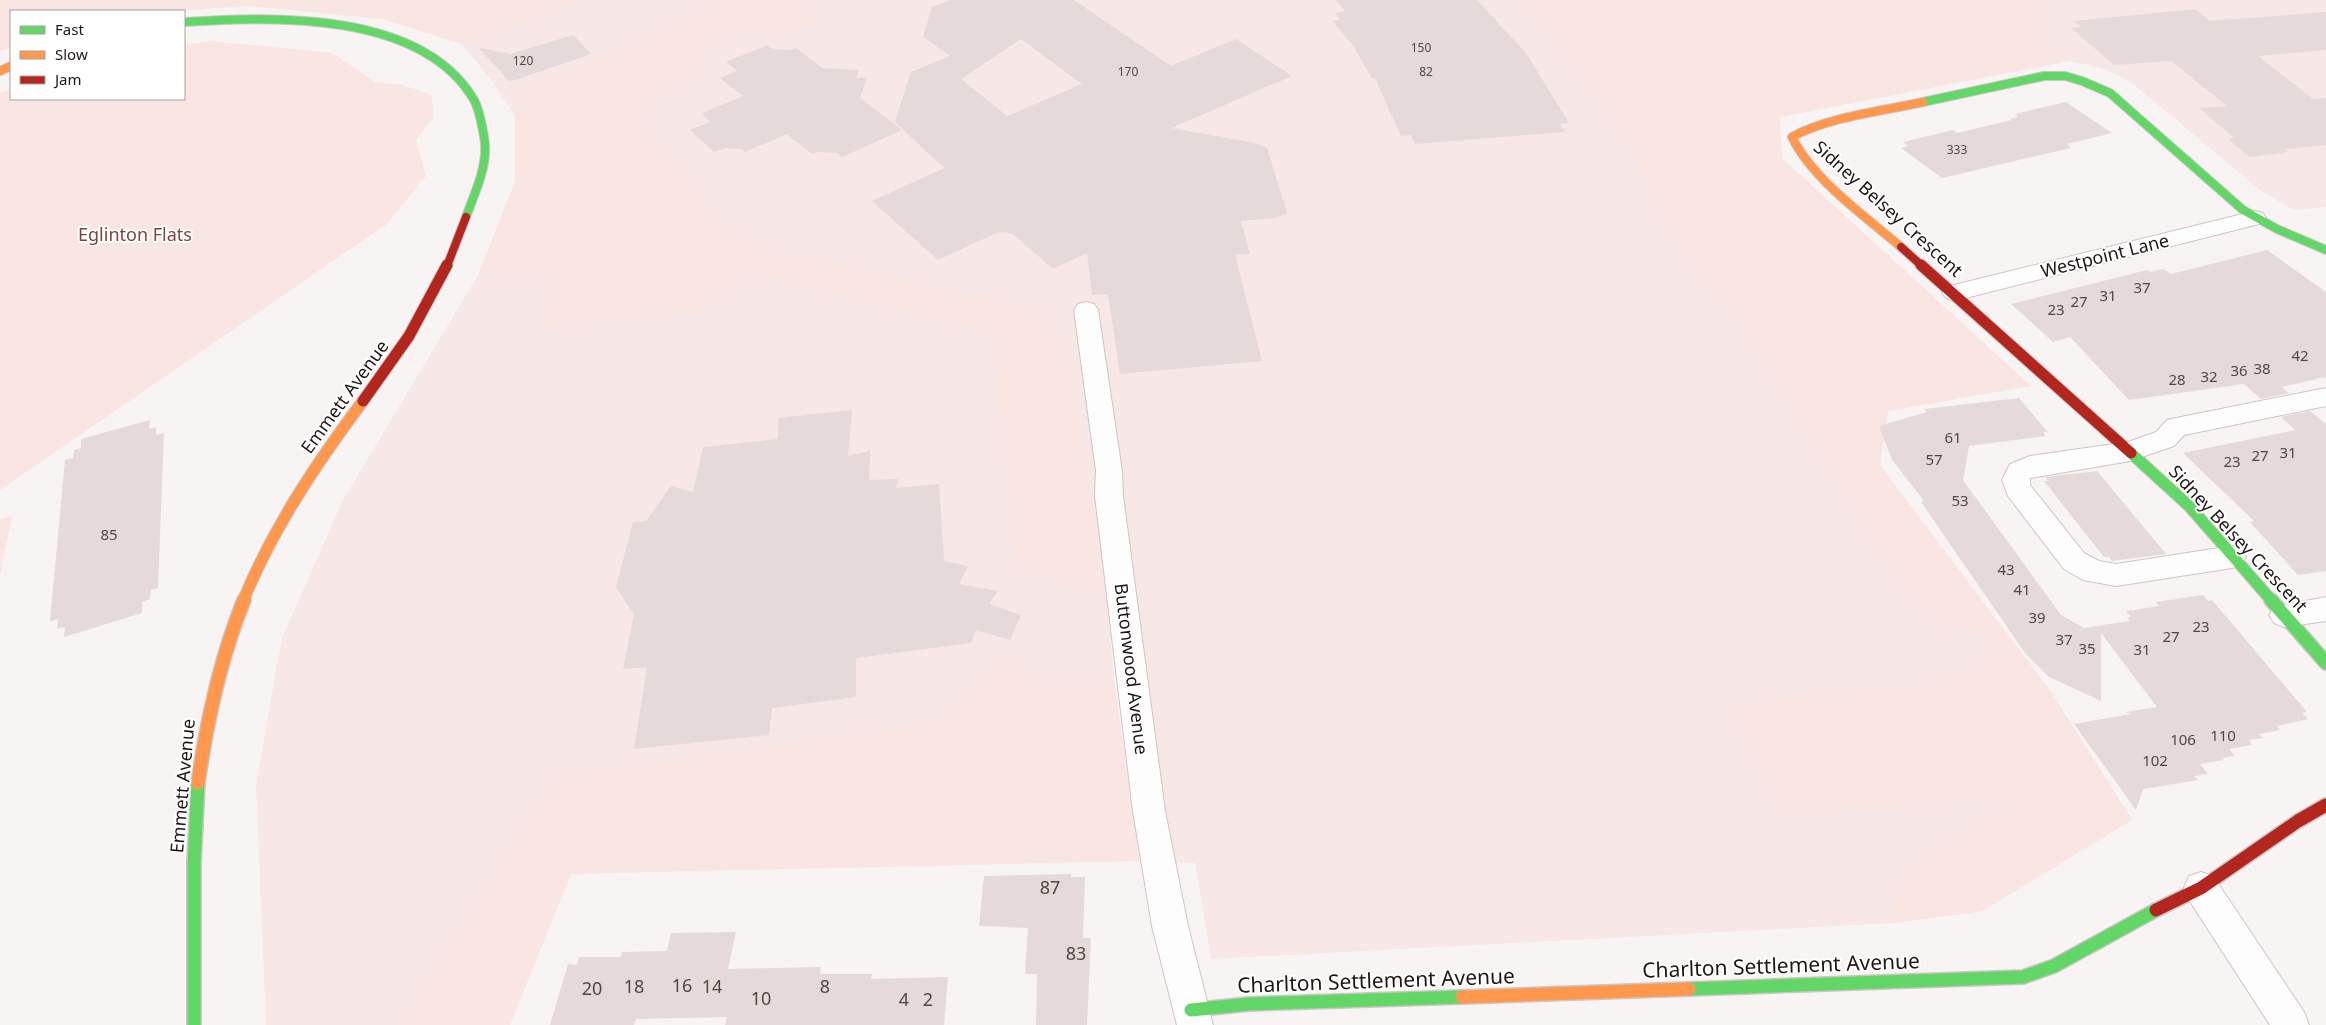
<svg xmlns="http://www.w3.org/2000/svg" width="2326" height="1025" font-family="'Noto Sans',sans-serif">
	<style>
		.built { fill: #f7e7e6 }
		.green { fill: #f9e5e2 }
		.building { fill: #e5dad9; fill-rule: evenodd }
		.lines { fill: none; stroke-linecap: round; stroke-linejoin: round }
		.street-casing { stroke: #cec5c5; stroke-width: 2 }
		.fast-far2-casing { stroke: #cec5c5; stroke-width: 10 }
		.fast-far1-casing { stroke: #cec5c5; stroke-width: 13 }
		.fast-casing { stroke: #cec5c5; stroke-width: 16 }
		.slow-far2-casing { stroke: #cec5c5; stroke-width: 10 }
		.slow-far1-casing { stroke: #cec5c5; stroke-width: 13 }
		.slow-casing { stroke: #cec5c5; stroke-width: 16 }
		.jam-far2-casing { stroke: #cec5c5; stroke-width: 10 }
		.jam-far1-casing { stroke: #cec5c5; stroke-width: 13 }
		.jam-casing { stroke: #cec5c5; stroke-width: 16 }
		.street { fill: #fefdfd; fill-rule: evenodd }
		.fast-far2 { stroke: #63d668; stroke-width: 8 }
		.fast-far1 { stroke: #63d668; stroke-width: 11 }
		.fast { stroke: #63d668; stroke-width: 13 }
		.slow-far2 { stroke: #ff974d; stroke-width: 8 }
		.slow-far1 { stroke: #ff974d; stroke-width: 11 }
		.slow { stroke: #ff974d; stroke-width: 13 }
		.jam-far2 { stroke: #b3261e; stroke-width: 8 }
		.jam-far1 { stroke: #b3261e; stroke-width: 11 }
		.jam { stroke: #b3261e; stroke-width: 13 }
		.labels { text-anchor: middle; stroke-width: 4; stroke-linejoin: round; paint-order: stroke }
		.far-number-label { font-size: 12px; fill: #534746 }
		.number-label { font-size: 15px; fill: #534746 }
		.street-label { font-size: 18px; fill: #211514; stroke: #fff }
		.park-label { font-size: 18px; fill: #804440; stroke: #fff }
		.near-number-label { font-size: 18px; fill: #534746 }
		.near-street-label { font-size: 21px; fill: #211514; stroke: #fff }
	</style>
	<rect width="100%" height="100%" fill="#f8f4f4"/>
	<path class="built" d="M 589,0 L 1519,0 L 1735,257 L 1888,411 L 1880,465 L 2051,692 L 2132,820 L 1982,911 L 1893,923 L 1211,959 L 1195,863 L 1140,861 L 1108,616 L 1115,686 L 1049,684 L 1001,657 L 942,721 L 557,775 L 401,1025 L 266,1025 L 256,784 L 282,638 L 343,500 L 478,275 L 515,182 L 520,123 L 492,81 L 462,44 Z
		M 2037,0 L 2326,0 L 2326,207 L 2294,210 L 2261,191 L 2131,82 L 2108,70 L 2071,61 L 2028,23 L 2057,19 Z"/>
	<path class="green" d="M 0,0 L 589,0 L 462,44 L 382,19 L 248,6 L 176,11 L 11,11 L 11,48 L 0,51 Z
		M 718,0 L 792,0 L 819,18 L 782,36 L 750,28 L 709,46 L 697,74 L 657,95 L 640,124 L 697,187 L 709,218 L 764,248 L 1041,311 L 1068,351 L 1106,594 L 1016,568 L 995,336 L 748,274 L 701,311 L 540,328 L 554,276 L 478,275 L 515,182 L 515,88 L 608,54 Z
		M 1519,0 L 2037,0 L 2057,19 L 2028,23 L 2071,61 L 1780,117 L 1782,158 L 2031,386 L 1888,411 L 1885,416 L 1880,465 L 2051,692 L 2132,820 L 1982,911 L 1893,923 L 1904,871 L 2018,798 L 1783,814 L 1730,709 L 1795,695 L 1915,686 L 1977,668 L 2000,635 L 1946,628 L 1898,582 L 1737,318 L 1706,288 L 1660,217 L 1633,149 L 1582,75 Z
		M 211,41 L 333,53 L 375,82 L 403,85 L 432,95 L 433,118 L 416,140 L 426,176 L 387,224 L 0,490 L 0,93 L 11,89 L 11,99 L 184,99 L 184,45 Z
		M 12,516 L 0,575 L 0,519 Z
		M 1001,657 L 1049,684 L 1115,686 L 1140,861 L 571,874 L 510,1025 L 400,1025 L 557,775 L 942,721 Z"/>
	<path class="building" d="M 951,0 L 1074,0 L 1171,66 L 1236,39 L 1292,76 L 1171,128 L 1255,143 L 1267,148 L 1287,213 L 1275,218 L 1241,221 L 1250,254 L 1235,255 L 1262,361 L 1120,374 L 1108,294 L 1092,295 L 1087,253 L 1053,269 L 1013,234 L 1004,232 L 996,233 L 938,260 L 872,201 L 944,168 L 895,122 L 911,72 L 950,56 L 923,37 L 932,7 ZM 1021,39 L 1082,84 L 1007,116 L 961,79 Z
		M 1336,0 L 1477,0 L 1526,53 L 1569,123 L 1560,124 L 1565,132 L 1415,144 L 1411,135 L 1401,136 L 1375,78 L 1372,78 L 1353,46 L 1333,21 L 1340,20 L 1335,13 L 1345,11 Z
		M 2195,9 L 2210,21 L 2326,12 L 2326,50 L 2258,56 L 2313,99 L 2326,98 L 2326,145 L 2285,149 L 2289,152 L 2249,157 L 2228,139 L 2234,138 L 2199,108 L 2227,106 L 2171,61 L 2114,65 L 2071,28 L 2081,27 L 2074,21 Z
		M 573,35 L 591,54 L 515,80 L 509,81 L 478,47 L 510,54 Z
		M 768,45 L 772,49 L 791,50 L 796,48 L 822,68 L 859,70 L 856,78 L 867,77 L 860,98 L 902,130 L 842,157 L 837,153 L 817,152 L 812,154 L 787,134 L 745,152 L 742,149 L 725,148 L 714,152 L 690,130 L 710,122 L 702,113 L 743,96 L 720,78 L 737,71 L 726,62 Z
		M 2066,102 L 2112,133 L 2067,144 L 2071,148 L 1942,178 L 1901,148 L 1908,146 L 1903,142 L 1953,130 L 1957,133 L 2012,120 L 2010,119 L 2018,117 L 2015,114 Z
		M 2267,250 L 2326,292 L 2326,377 L 2282,387 L 2289,393 L 2261,399 L 2244,384 L 2129,400 L 2070,337 L 2053,342 L 2011,304 L 2147,270 L 2150,272 L 2164,269 L 2171,274 Z
		M 2019,398 L 2048,432 L 2043,432 L 2046,436 L 1969,446 L 1963,480 L 2061,615 L 2084,628 L 2130,621 L 2127,617 L 2131,617 L 2126,611 L 2159,606 L 2156,602 L 2203,595 L 2208,601 L 2212,600 L 2307,712 L 2302,713 L 2308,719 L 2277,726 L 2280,730 L 2259,734 L 2263,738 L 2249,740 L 2252,745 L 2229,749 L 2235,756 L 2222,758 L 2224,760 L 2200,764 L 2208,774 L 2194,776 L 2198,780 L 2143,789 L 2136,810 L 2074,724 L 2131,714 L 2125,712 L 2157,707 L 2101,633 L 2101,701 L 2049,677 L 2025,653 L 1921,502 L 1924,501 L 1892,460 L 1879,426 L 1927,412 L 1924,409 Z
		M 852,410 L 848,456 L 870,451 L 869,480 L 898,479 L 896,488 L 939,484 L 944,561 L 968,566 L 959,584 L 998,591 L 989,604 L 1021,615 L 1010,640 L 976,630 L 971,643 L 856,658 L 856,697 L 772,708 L 769,735 L 634,749 L 647,667 L 623,669 L 634,614 L 616,587 L 633,522 L 646,521 L 671,486 L 693,492 L 703,447 L 778,439 L 778,418 Z
		M 2310,411 L 2326,424 L 2326,571 L 2298,575 L 2250,522 L 2254,521 L 2183,453 L 2295,430 L 2281,417 Z
		M 150,420 L 149,429 L 156,427 L 156,435 L 164,433 L 158,588 L 151,590 L 150,599 L 142,602 L 142,613 L 64,637 L 65,627 L 57,629 L 58,619 L 50,621 L 65,460 L 73,458 L 74,450 L 81,448 L 81,439 Z
		M 2097,471 L 2166,554 L 2112,561 L 2109,557 L 2104,557 L 2044,481 L 2048,481 L 2045,477 Z
		M 1071,874 L 1071,877 L 1085,877 L 1083,938 L 1091,938 L 1087,1025 L 1036,1025 L 1037,974 L 1025,974 L 1028,928 L 979,926 L 984,876 Z
		M 736,932 L 728,969 L 821,967 L 820,974 L 872,974 L 871,979 L 948,977 L 944,1025 L 725,1025 L 727,1017 L 636,1019 L 634,1025 L 550,1025 L 568,964 L 577,965 L 579,957 L 621,957 L 622,952 L 667,951 L 671,933 Z"/>
	<g class="lines">
		<defs>
			<path id="street" d="M 2255,211 L 2263,213 L 2266,218 L 2263,223 L 1954,301 L 1946,298 L 1942,293 L 1946,288 L 1954,285 Z
				M 1086,302 L 1094,304 L 1098,310 L 1122,471 L 1123,496 L 1165,811 L 1188,926 L 1213,1025 L 1177,1025 L 1152,926 L 1133,811 L 1095,496 L 1096,471 L 1074,310 L 1078,304 Z
				M 2326,388 L 2326,406 L 2184,435 L 2174,446 L 2130,461 L 2030,478 L 2030,485 L 2084,553 L 2099,561 L 2116,564 L 2232,546 L 2242,549 L 2246,557 L 2242,565 L 2232,568 L 2116,586 L 2083,580 L 2064,569 L 2008,496 L 2002,480 L 2010,464 L 2030,456 L 2128,442 L 2156,432 L 2167,420 L 2176,418 Z
				M 2326,597 L 2326,621 L 2284,627 L 2274,623 L 2269,615 L 2274,607 Z
				M 2201,872 L 2213,876 L 2304,1012 L 2309,1025 L 2270,1025 L 2189,900 L 2184,888 L 2189,876 Z"/>
			<path id="fast-far2" d="M 184,22 C 273,16 422,11 474,100 C 479,108 484,134 485,144 C 487,168 474,195 466,217
				M 1923,102 L 2044,76 L 2065,76 L 2082,81 L 2110,93 L 2243,210 L 2277,229 L 2326,250"/>
			<path id="fast-far1" d="M 2131,453 L 2189,506 L 2272,601"/>
			<path id="fast" d="M 2271,600 L 2326,663
				M 1689,989 L 2023,977 L 2054,966 L 2156,910
				M 1191,1010 L 1249,1004 L 1462,997
				M 194,1025 L 194,863 L 198,783"/>
			<path id="slow-far2" d="M 0,71 L 11,66
				M 1901,247 C 1865,216 1813,180 1792,137 C 1827,117 1883,111 1923,102"/>
			<path id="slow-far1" d="M 243,601 C 273,528 316,464 363,401"/>
			<path id="slow" d="M 198,783 C 207,720 220,659 244,600
				M 1462,997 L 1689,989"/>
			<path id="jam-far2" d="M 1901,247 L 1922,266
				M 447,266 L 466,217"/>
			<path id="jam-far1" d="M 1921,265 L 2131,453
				M 363,401 L 409,336 L 447,265"/>
			<path id="jam" d="M 2156,910 L 2201,888 L 2298,821 L 2326,805"/>
		</defs>
		<use href="#street" class="street-casing"/>
		<use href="#fast-far2" class="fast-far2-casing"/>
		<use href="#fast-far1" class="fast-far1-casing"/>
		<use href="#fast" class="fast-casing"/>
		<use href="#slow-far2" class="slow-far2-casing"/>
		<use href="#slow-far1" class="slow-far1-casing"/>
		<use href="#slow" class="slow-casing"/>
		<use href="#jam-far2" class="jam-far2-casing"/>
		<use href="#jam-far1" class="jam-far1-casing"/>
		<use href="#jam" class="jam-casing"/>
		<use href="#street" class="street"/>
		<use href="#fast-far2" class="fast-far2"/>
		<use href="#fast-far1" class="fast-far1"/>
		<use href="#fast" class="fast"/>
		<use href="#slow-far2" class="slow-far2"/>
		<use href="#slow-far1" class="slow-far1"/>
		<use href="#slow" class="slow"/>
		<use href="#jam-far2" class="jam-far2"/>
		<use href="#jam-far1" class="jam-far1"/>
		<use href="#jam" class="jam"/>
	</g>
	<g class="labels">
		<g class="far-number-label">
			<text x="1421" y="52">150</text>
			<text x="523" y="65">120</text>
			<text x="1128" y="76">170</text>
			<text x="1426" y="76">82</text>
			<text x="1957" y="154">333</text>
		</g>
		<g class="number-label">
			<text x="2142" y="293">37</text>
			<text x="2108" y="301">31</text>
			<text x="2079" y="307">27</text>
			<text x="2056" y="315">23</text>
			<text x="2300" y="361">42</text>
			<text x="2262" y="374">38</text>
			<text x="2239" y="376">36</text>
			<text x="2209" y="382">32</text>
			<text x="2177" y="385">28</text>
			<text x="1953" y="443">61</text>
			<text x="2288" y="458">31</text>
			<text x="2260" y="461">27</text>
			<text x="1934" y="465">57</text>
			<text x="2232" y="467">23</text>
			<text x="1960" y="506">53</text>
			<text x="109" y="540">85</text>
			<text x="2006" y="575">43</text>
			<text x="2022" y="595">41</text>
			<text x="2037" y="623">39</text>
			<text x="2201" y="632">23</text>
			<text x="2171" y="642">27</text>
			<text x="2064" y="645">37</text>
			<text x="2087" y="654">35</text>
			<text x="2142" y="655">31</text>
			<text x="2223" y="741">110</text>
			<text x="2183" y="745">106</text>
			<text x="2155" y="766">102</text>
		</g>
		<g class="street-label">
			<text transform="translate(1888 209) rotate(42)" y="6">Sidney Belsey Crescent</text>
			<text transform="translate(2105 256) rotate(-14)" y="6">Westpoint Lane</text>
			<text transform="translate(345 397) rotate(-54)" y="6">Emmett Avenue</text>
			<text transform="translate(2238 539) rotate(47)" y="6">Sidney Belsey Crescent</text>
			<text transform="translate(1131 669) rotate(83)" y="6">Buttonwood Avenue</text>
			<text transform="translate(183 786) rotate(-85)" y="6">Emmett Avenue</text>
		</g>
		<g class="park-label">
			<text x="135" y="241">Eglinton Flats</text>
		</g>
		<g class="near-number-label">
			<text x="1050" y="894">87</text>
			<text x="1076" y="960">83</text>
			<text x="682" y="992">16</text>
			<text x="634" y="993">18</text>
			<text x="712" y="993">14</text>
			<text x="825" y="993">8</text>
			<text x="592" y="995">20</text>
			<text x="761" y="1005">10</text>
			<text x="904" y="1006">4</text>
			<text x="928" y="1006">2</text>
		</g>
		<g class="near-street-label">
			<text transform="translate(1781 966) rotate(-2)" y="7">Charlton Settlement Avenue</text>
			<text transform="translate(1376 981) rotate(-2)" y="7">Charlton Settlement Avenue</text>
		</g>
	</g>
	<rect x="10" y="10" width="175" height="90" fill="#ffffff" stroke="#a6a1a1"/>
	<rect x="20" y="26" width="25" height="8" fill="#63d668" stroke="#a6a1a1"/>
	<text x="55" y="35" font-size="15" fill="#211514">Fast</text>
	<rect x="20" y="51" width="25" height="8" fill="#ff974d" stroke="#a6a1a1"/>
	<text x="55" y="60" font-size="15" fill="#211514">Slow</text>
	<rect x="20" y="76" width="25" height="8" fill="#b3261e" stroke="#a6a1a1"/>
	<text x="55" y="85" font-size="15" fill="#211514">Jam</text>
</svg>
